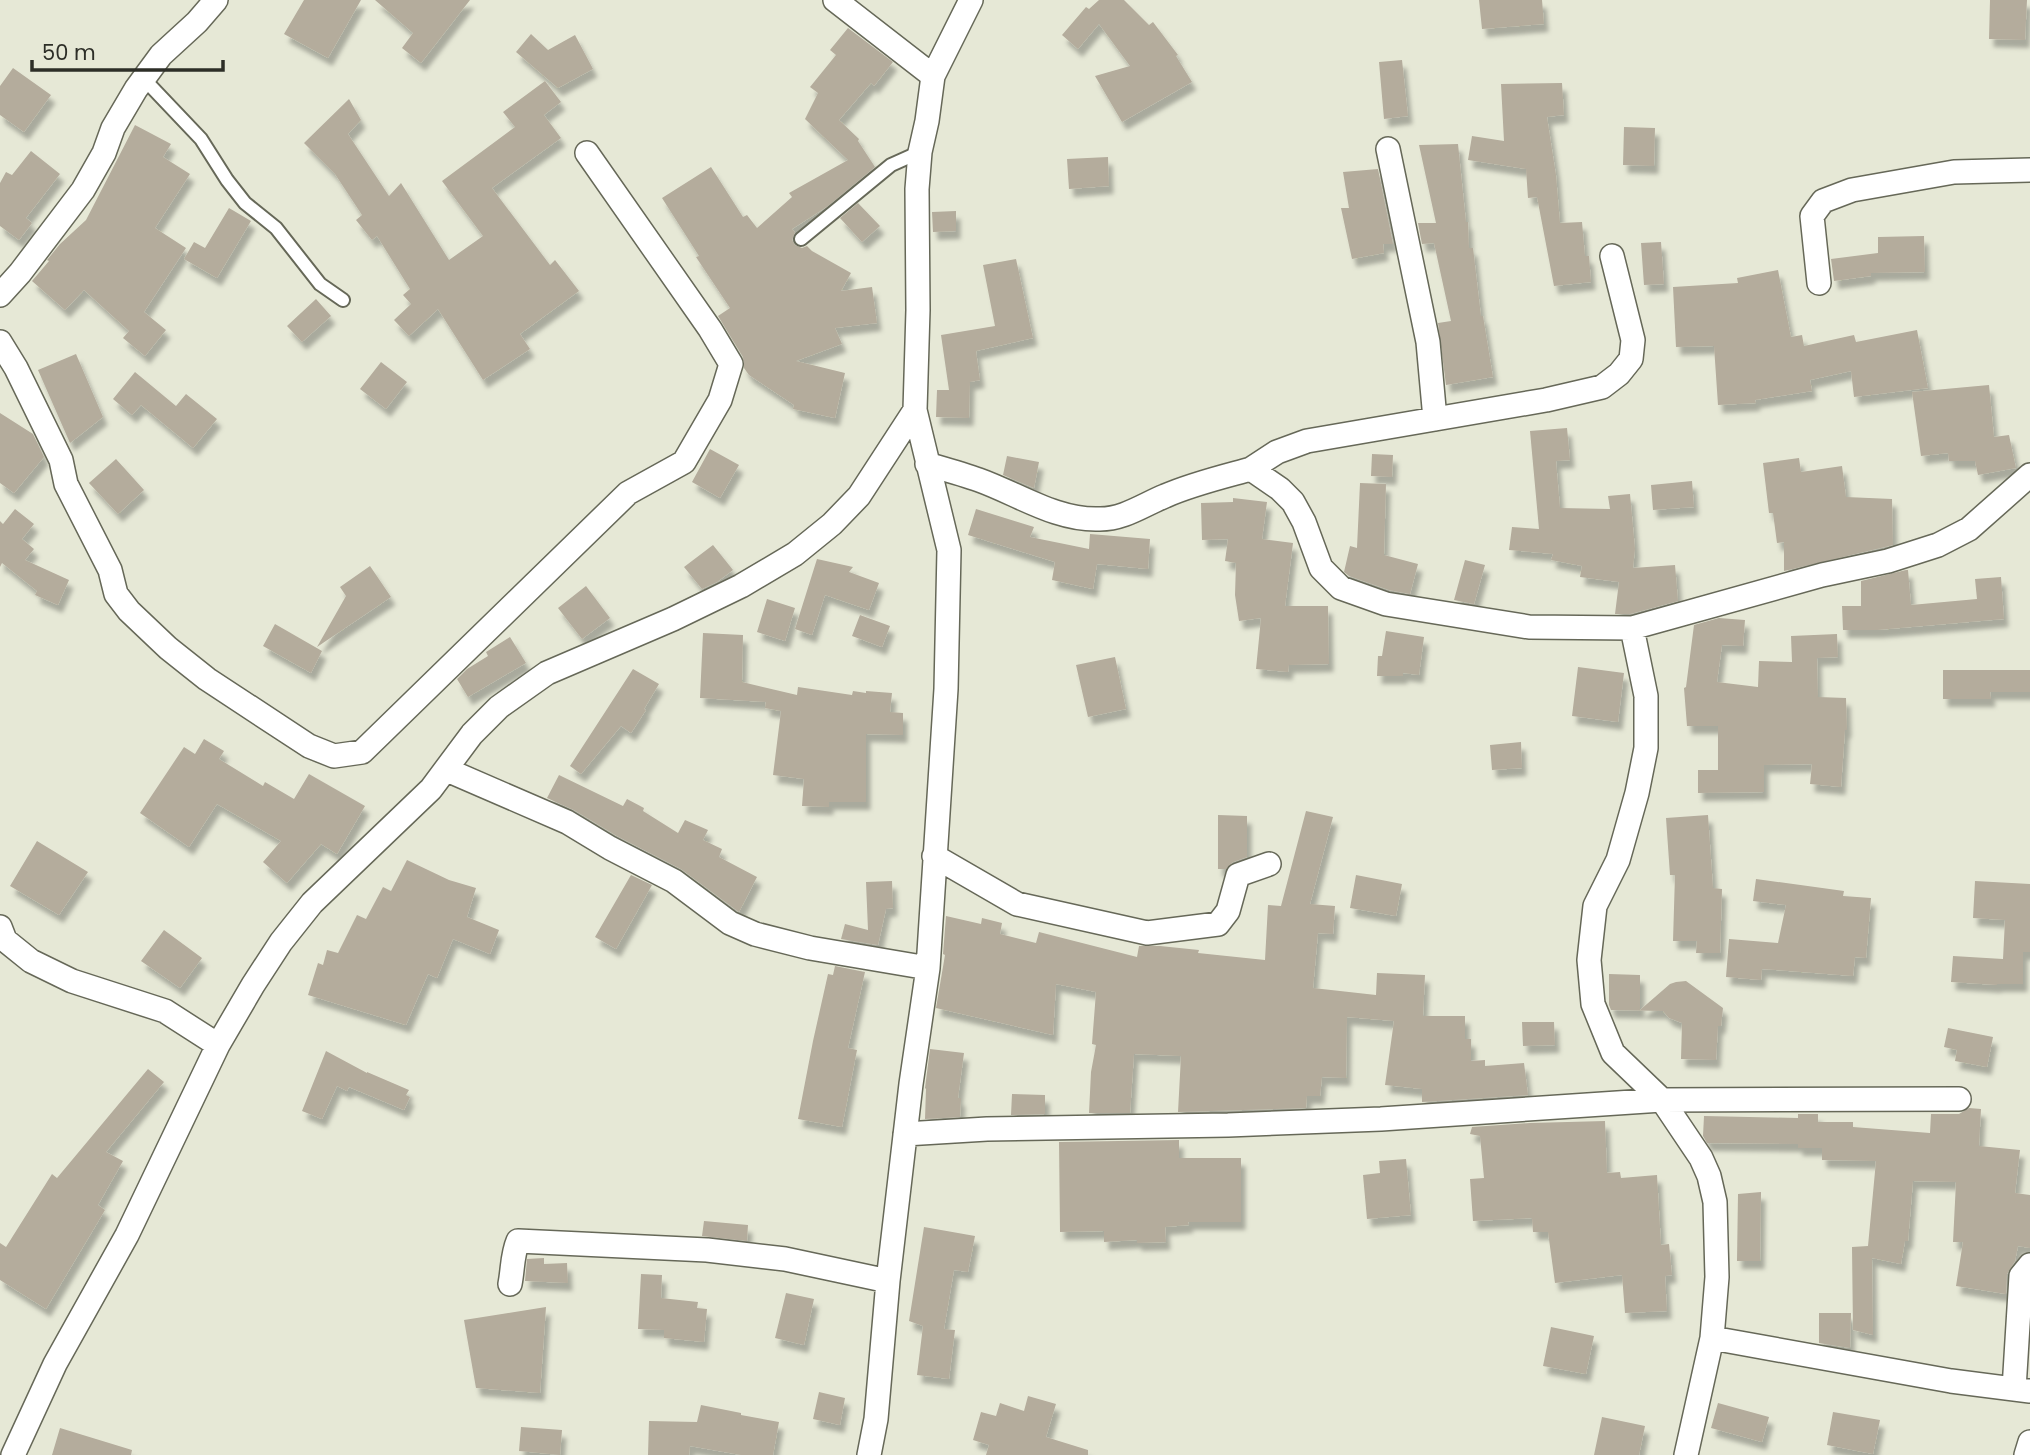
<svg xmlns="http://www.w3.org/2000/svg" width="2030" height="1455" font-family="Poppins,sans-serif">
	<style>
		.building { fill: #b4ac9c; filter: url(#shadow) }
		.lines { fill: none; stroke-linecap: round; stroke-linejoin: round }
		.service-casing { stroke: #666858; stroke-width: 16 }
		.minor-casing { stroke: #666858; stroke-width: 26 }
		.service { stroke: #fff; stroke-width: 12 }
		.minor { stroke: #fff; stroke-width: 23 }
	</style>
	<defs>
		<filter id="shadow"><feDropShadow dx="4.5" dy="8" stdDeviation="2" flood-color="#0004"/></filter>
	</defs>
	<rect width="100%" height="100%" fill="#e6e8d6"/>
	<path class="building" d="M 304,0 L 361,0 L 328,58 L 284,34 Z
		M 375,0 L 470,0 L 421,63 L 402,48 L 413,33 Z
		M 1099,0 L 1124,0 L 1149,25 L 1153,22 L 1178,55 L 1176,56 L 1192,82 L 1122,122 L 1095,76 L 1130,66 L 1099,24 L 1078,49 L 1062,35 L 1086,7 L 1089,9 Z
		M 1479,0 L 1542,0 L 1544,24 L 1482,29 Z
		M 1990,0 L 2027,0 L 2025,40 L 1989,39 Z
		M 848,28 L 893,62 L 874,86 L 871,83 L 839,120 L 859,139 L 858,141 L 875,167 L 828,206 L 792,229 L 795,232 L 792,240 L 795,245 L 802,248 L 807,246 L 812,251 L 851,273 L 841,291 L 872,287 L 877,323 L 835,328 L 842,344 L 796,361 L 845,373 L 835,418 L 793,409 L 794,405 L 749,375 L 744,368 L 743,357 L 718,316 L 730,308 L 696,257 L 699,256 L 662,198 L 711,167 L 743,217 L 747,215 L 757,228 L 792,197 L 789,193 L 848,160 L 805,119 L 818,93 L 810,87 L 836,55 L 830,50 Z
		M 531,34 L 548,50 L 575,35 L 593,69 L 558,88 L 516,52 Z
		M 1402,60 L 1408,116 L 1384,119 L 1379,62 Z
		M 13,68 L 51,95 L 24,132 L 0,115 L 0,86 Z
		M 545,81 L 561,102 L 544,115 L 561,138 L 492,188 L 550,265 L 555,260 L 579,291 L 520,334 L 530,349 L 483,380 L 438,309 L 409,336 L 394,320 L 411,304 L 403,295 L 410,289 L 377,236 L 372,240 L 356,220 L 362,215 L 335,174 L 304,143 L 349,99 L 361,120 L 348,134 L 389,196 L 401,183 L 449,260 L 483,236 L 442,181 L 515,127 L 503,112 Z
		M 1562,83 L 1564,115 L 1547,117 L 1556,175 L 1560,223 L 1582,222 L 1585,256 L 1589,256 L 1591,282 L 1554,286 L 1537,197 L 1528,198 L 1526,169 L 1468,160 L 1472,136 L 1504,141 L 1501,84 Z
		M 135,125 L 171,144 L 163,157 L 190,174 L 155,228 L 186,248 L 144,312 L 166,330 L 145,356 L 123,338 L 129,331 L 84,290 L 65,310 L 32,281 L 49,261 L 47,260 L 60,244 L 86,220 Z
		M 1624,127 L 1655,128 L 1654,166 L 1623,165 Z
		M 1458,144 L 1466,222 L 1468,222 L 1469,248 L 1473,248 L 1481,316 L 1483,316 L 1493,377 L 1446,385 L 1438,323 L 1451,321 L 1434,243 L 1422,244 L 1418,223 L 1436,223 L 1419,145 Z
		M 31,151 L 60,174 L 26,218 L 32,223 L 19,240 L 0,226 L 0,183 L 6,172 L 12,175 Z
		M 1108,157 L 1109,186 L 1069,189 L 1067,159 Z
		M 1378,169 L 1393,244 L 1383,244 L 1384,253 L 1352,259 L 1341,208 L 1349,208 L 1343,172 Z
		M 858,203 L 880,226 L 862,242 L 840,218 Z
		M 229,208 L 251,221 L 217,278 L 184,259 L 194,242 L 205,248 Z
		M 956,211 L 956,231 L 933,232 L 932,212 Z
		M 1924,236 L 1925,272 L 1871,273 L 1871,276 L 1834,281 L 1831,259 L 1878,253 L 1878,237 Z
		M 1661,242 L 1664,284 L 1644,285 L 1641,243 Z
		M 1016,259 L 1033,338 L 976,351 L 980,380 L 970,382 L 969,418 L 936,417 L 937,390 L 949,390 L 941,335 L 995,326 L 983,265 Z
		M 1778,270 L 1791,337 L 1802,335 L 1804,346 L 1854,335 L 1856,342 L 1917,330 L 1928,388 L 1854,397 L 1851,371 L 1810,380 L 1812,391 L 1755,400 L 1756,403 L 1718,405 L 1714,346 L 1676,347 L 1673,287 L 1738,283 L 1737,278 Z
		M 316,299 L 331,316 L 302,342 L 287,326 Z
		M 76,354 L 103,417 L 70,443 L 38,370 Z
		M 381,362 L 407,382 L 386,409 L 360,389 Z
		M 135,372 L 176,406 L 186,394 L 217,419 L 193,448 L 141,405 L 132,415 L 113,399 Z
		M 1989,385 L 1994,437 L 2009,435 L 2016,468 L 1978,475 L 1975,461 L 1949,461 L 1948,453 L 1921,456 L 1912,392 Z
		M 0,413 L 33,434 L 44,457 L 14,493 L 0,483 Z
		M 1567,428 L 1570,460 L 1556,461 L 1560,508 L 1610,509 L 1608,496 L 1630,494 L 1635,549 L 1633,568 L 1675,565 L 1678,601 L 1630,614 L 1615,614 L 1619,582 L 1580,577 L 1582,566 L 1551,560 L 1553,554 L 1509,550 L 1512,527 L 1539,529 L 1530,431 Z
		M 710,449 L 739,465 L 720,498 L 692,482 Z
		M 1372,454 L 1393,455 L 1392,477 L 1371,476 Z
		M 1007,456 L 1039,462 L 1034,488 L 1003,475 Z
		M 1799,458 L 1801,472 L 1842,466 L 1846,497 L 1892,499 L 1893,545 L 1784,571 L 1784,542 L 1777,543 L 1773,513 L 1769,513 L 1763,463 Z
		M 116,459 L 144,490 L 118,514 L 89,483 Z
		M 1692,481 L 1694,507 L 1653,510 L 1651,485 Z
		M 1360,483 L 1386,484 L 1384,555 L 1418,564 L 1410,594 L 1389,590 L 1349,576 L 1344,572 L 1350,546 L 1357,548 Z
		M 1233,498 L 1267,502 L 1262,539 L 1293,543 L 1285,606 L 1328,606 L 1329,664 L 1289,665 L 1288,672 L 1256,669 L 1261,618 L 1239,621 L 1235,595 L 1236,563 L 1225,561 L 1228,539 L 1202,540 L 1201,503 L 1233,502 Z
		M 15,509 L 34,524 L 22,539 L 34,549 L 25,560 L 69,580 L 58,605 L 35,595 L 37,591 L 2,563 L 0,567 L 0,521 L 3,524 Z
		M 976,509 L 1034,527 L 1030,537 L 1089,549 L 1090,534 L 1150,539 L 1148,569 L 1097,564 L 1093,589 L 1052,580 L 1055,562 L 968,535 Z
		M 713,545 L 733,570 L 717,582 L 702,589 L 684,567 Z
		M 817,559 L 853,567 L 849,572 L 879,583 L 869,610 L 825,595 L 812,635 L 795,629 Z
		M 1465,560 L 1485,565 L 1474,604 L 1454,600 Z
		M 370,566 L 391,597 L 317,647 L 346,596 L 340,587 Z
		M 1906,570 L 1908,570 L 1911,605 L 1977,599 L 1975,579 L 2001,577 L 2004,619 L 1877,630 L 1843,630 L 1842,606 L 1861,606 L 1861,581 Z
		M 586,586 L 610,618 L 582,639 L 558,608 Z
		M 767,599 L 795,608 L 785,641 L 757,632 Z
		M 860,615 L 890,626 L 882,647 L 852,636 Z
		M 1719,618 L 1745,620 L 1743,646 L 1722,645 L 1717,682 L 1758,687 L 1759,661 L 1792,662 L 1791,636 L 1837,634 L 1838,657 L 1817,658 L 1818,697 L 1846,698 L 1847,730 L 1845,730 L 1841,787 L 1810,784 L 1812,764 L 1764,765 L 1764,792 L 1698,793 L 1698,770 L 1718,770 L 1718,726 L 1687,726 L 1684,688 L 1686,687 L 1694,625 Z
		M 275,624 L 322,651 L 311,673 L 263,646 Z
		M 1386,631 L 1424,637 L 1419,675 L 1403,673 L 1403,676 L 1377,676 L 1378,656 L 1382,656 Z
		M 703,633 L 743,635 L 742,682 L 797,695 L 798,687 L 852,695 L 853,691 L 866,693 L 866,691 L 892,693 L 890,712 L 903,713 L 903,735 L 866,734 L 866,802 L 829,802 L 829,807 L 802,806 L 804,779 L 773,775 L 781,711 L 765,708 L 766,702 L 700,698 Z
		M 510,637 L 526,663 L 468,697 L 457,679 L 467,669 L 488,656 L 486,652 Z
		M 1115,657 L 1126,709 L 1088,717 L 1076,665 Z
		M 1578,667 L 1624,673 L 1618,722 L 1572,716 Z
		M 633,669 L 659,684 L 644,709 L 646,710 L 631,733 L 621,726 L 581,774 L 570,766 Z
		M 1943,670 L 2030,670 L 2030,692 L 1990,692 L 1991,699 L 1943,699 Z
		M 204,739 L 224,751 L 219,759 L 263,786 L 265,782 L 294,799 L 309,774 L 365,806 L 337,854 L 321,844 L 287,883 L 263,862 L 281,841 L 217,804 L 189,847 L 140,813 L 184,747 L 195,754 Z
		M 1521,742 L 1522,768 L 1492,770 L 1490,745 Z
		M 559,775 L 623,806 L 627,799 L 644,808 L 643,811 L 678,833 L 685,820 L 708,830 L 703,840 L 722,849 L 719,857 L 757,877 L 739,912 L 681,869 L 617,836 L 574,810 L 547,798 Z
		M 1306,811 L 1333,817 L 1310,904 L 1335,906 L 1333,934 L 1318,933 L 1313,988 L 1376,995 L 1377,973 L 1425,975 L 1423,1016 L 1465,1016 L 1465,1039 L 1471,1039 L 1471,1061 L 1485,1060 L 1485,1066 L 1524,1063 L 1528,1095 L 1422,1102 L 1422,1089 L 1385,1085 L 1394,1021 L 1347,1017 L 1346,1078 L 1322,1077 L 1320,1096 L 1307,1096 L 1306,1108 L 1178,1112 L 1181,1056 L 1134,1054 L 1130,1113 L 1089,1113 L 1091,1072 L 1096,1045 L 1092,1044 L 1096,992 L 1056,984 L 1053,1035 L 936,1008 L 945,955 L 943,954 L 946,916 L 981,924 L 982,918 L 1002,923 L 1000,934 L 1036,943 L 1039,932 L 1137,957 L 1139,946 L 1160,946 L 1199,950 L 1198,953 L 1265,960 L 1268,905 L 1281,906 Z
		M 1218,815 L 1247,816 L 1247,857 L 1233,862 L 1226,869 L 1218,869 Z
		M 1708,815 L 1713,888 L 1722,889 L 1720,953 L 1696,953 L 1697,941 L 1673,941 L 1675,875 L 1670,875 L 1666,818 Z
		M 37,841 L 88,872 L 59,915 L 10,886 Z
		M 407,860 L 449,880 L 476,888 L 467,917 L 499,930 L 490,954 L 453,939 L 437,978 L 428,974 L 406,1025 L 308,995 L 318,963 L 323,965 L 327,950 L 338,953 L 357,915 L 366,919 L 383,887 L 391,891 Z
		M 631,875 L 652,885 L 616,949 L 595,937 Z
		M 1356,875 L 1402,884 L 1396,916 L 1350,908 Z
		M 1756,879 L 1844,891 L 1843,896 L 1871,898 L 1866,958 L 1855,957 L 1853,976 L 1762,969 L 1761,980 L 1726,977 L 1729,939 L 1778,943 L 1786,905 L 1753,901 Z
		M 892,881 L 893,908 L 886,909 L 878,945 L 841,939 L 845,924 L 868,930 L 866,882 Z
		M 1975,881 L 2030,884 L 2030,952 L 2023,952 L 2023,984 L 1997,984 L 1997,985 L 1951,982 L 1953,956 L 2003,959 L 2005,920 L 1973,918 Z
		M 164,930 L 202,958 L 180,988 L 141,961 Z
		M 835,966 L 865,972 L 848,1048 L 857,1050 L 842,1127 L 798,1119 L 813,1041 L 828,974 L 833,975 Z
		M 1609,974 L 1640,975 L 1640,1010 L 1670,984 L 1676,982 L 1686,981 L 1723,1008 L 1721,1026 L 1718,1026 L 1716,1060 L 1681,1059 L 1682,1023 L 1669,1018 L 1663,1011 L 1611,1010 L 1609,1005 Z
		M 1522,1022 L 1554,1022 L 1555,1045 L 1523,1046 Z
		M 1948,1028 L 1993,1037 L 1987,1067 L 1955,1061 L 1957,1050 L 1944,1047 Z
		M 930,1049 L 964,1053 L 958,1098 L 961,1098 L 960,1117 L 925,1119 L 926,1089 L 925,1088 Z
		M 326,1051 L 367,1073 L 367,1072 L 409,1090 L 406,1095 L 410,1097 L 404,1110 L 349,1087 L 347,1091 L 337,1086 L 322,1119 L 302,1111 Z
		M 148,1069 L 164,1082 L 106,1152 L 123,1161 L 98,1205 L 105,1210 L 46,1309 L 0,1280 L 0,1243 L 6,1247 L 52,1174 L 57,1178 Z
		M 1012,1094 L 1045,1095 L 1045,1114 L 1011,1115 Z
		M 1969,1108 L 1981,1109 L 1979,1146 L 2020,1150 L 2015,1193 L 2030,1195 L 2030,1248 L 2018,1246 L 2015,1261 L 2007,1274 L 2006,1294 L 1956,1286 L 1963,1242 L 1953,1242 L 1956,1182 L 1913,1181 L 1908,1241 L 1905,1241 L 1901,1264 L 1872,1258 L 1873,1335 L 1853,1330 L 1852,1247 L 1868,1246 L 1876,1161 L 1822,1160 L 1822,1148 L 1798,1148 L 1798,1144 L 1707,1143 L 1703,1136 L 1704,1116 L 1798,1118 L 1798,1114 L 1818,1114 L 1818,1122 L 1853,1122 L 1853,1127 L 1930,1133 L 1931,1114 L 1959,1114 Z
		M 1605,1121 L 1607,1173 L 1620,1172 L 1621,1178 L 1657,1175 L 1661,1245 L 1669,1244 L 1672,1275 L 1665,1276 L 1667,1311 L 1625,1313 L 1622,1275 L 1555,1283 L 1548,1232 L 1533,1232 L 1532,1218 L 1473,1221 L 1470,1179 L 1484,1178 L 1480,1136 L 1470,1134 L 1472,1127 L 1530,1123 Z
		M 1179,1140 L 1179,1158 L 1241,1158 L 1241,1222 L 1188,1222 L 1189,1225 L 1165,1227 L 1166,1242 L 1137,1243 L 1137,1240 L 1104,1242 L 1104,1231 L 1060,1232 L 1059,1142 Z
		M 1406,1159 L 1411,1215 L 1367,1219 L 1363,1175 L 1380,1173 L 1379,1161 Z
		M 1761,1192 L 1760,1261 L 1737,1261 L 1738,1194 Z
		M 704,1221 L 748,1225 L 747,1241 L 702,1236 Z
		M 924,1227 L 975,1236 L 968,1272 L 954,1270 L 944,1329 L 955,1330 L 949,1379 L 917,1375 L 923,1326 L 909,1321 Z
		M 544,1258 L 544,1264 L 567,1263 L 568,1283 L 525,1281 L 527,1259 Z
		M 641,1274 L 662,1275 L 661,1298 L 698,1302 L 697,1308 L 707,1309 L 704,1342 L 664,1338 L 664,1330 L 638,1329 Z
		M 786,1293 L 814,1299 L 804,1345 L 775,1338 Z
		M 546,1307 L 540,1393 L 476,1388 L 464,1320 Z
		M 1819,1313 L 1851,1313 L 1850,1348 L 1819,1343 Z
		M 1551,1327 L 1594,1336 L 1586,1374 L 1543,1366 Z
		M 819,1392 L 845,1398 L 840,1425 L 813,1419 Z
		M 1028,1396 L 1056,1404 L 1046,1437 L 1088,1450 L 1088,1455 L 986,1455 L 989,1445 L 973,1440 L 981,1412 L 996,1416 L 1000,1403 L 1024,1411 Z
		M 1718,1403 L 1769,1417 L 1762,1442 L 1711,1428 Z
		M 701,1405 L 741,1413 L 741,1415 L 779,1422 L 773,1455 L 741,1455 L 690,1446 L 689,1455 L 648,1455 L 649,1421 L 697,1422 Z
		M 1833,1412 L 1880,1420 L 1873,1454 L 1827,1445 Z
		M 1602,1417 L 1645,1426 L 1639,1455 L 1594,1455 Z
		M 521,1427 L 562,1430 L 560,1455 L 519,1451 Z
		M 60,1428 L 132,1450 L 131,1455 L 52,1455 Z"/>
	<g class="lines">
		<defs>
			<path id="service" d="M 144,79 L 201,139 L 227,180 L 245,203 L 276,228 L 320,284 L 343,300
				M 801,239 L 891,165 L 920,152"/>
			<path id="minor" d="M 835,0 L 933,76
				M 1388,149 L 1428,342 L 1435,419
				M 1819,283 L 1812,216 L 1823,201 L 1852,190 L 1954,172 L 2030,170
				M 0,295 L 20,273 L 83,190 L 104,153 L 113,128 L 136,89 L 161,55 L 197,22 L 216,0
				M 0,342 L 16,368 L 61,460 L 66,484 L 110,570 L 116,594 L 129,611 L 168,648 L 207,679 L 309,746 L 334,756 L 362,752 L 628,493 L 684,462 L 720,400 L 731,364 L 710,329 L 587,153
				M 927,464 C 944,469 962,474 979,480 C 1018,494 1057,521 1100,519 C 1124,519 1143,505 1165,496 C 1192,484 1222,477 1251,469 L 1280,489 L 1293,502 L 1304,522 L 1321,568 L 1341,588 L 1386,604 L 1529,627 L 1632,628 L 1822,575 L 1888,561 L 1938,545 L 1969,529 L 2030,475
				M 1251,469 L 1277,452 L 1307,441 L 1546,400 L 1602,387 L 1619,374 L 1631,359 L 1633,340 L 1612,256
				M 1632,628 L 1646,696 L 1646,748 L 1637,793 L 1618,860 L 1595,906 L 1589,960 L 1593,1004 L 1613,1053 L 1662,1100 L 1701,1158 L 1709,1176 L 1715,1202 L 1717,1277 L 1712,1338 L 1686,1455
				M 447,770 L 567,822 L 610,848 L 674,881 L 730,923 L 755,934 L 810,948 L 928,968
				M 934,856 L 1017,904 L 1147,933 L 1218,924 L 1228,911 L 1238,875 L 1269,864
				M 0,927 L 5,940 L 31,961 L 72,981 L 165,1011 L 218,1045
				M 905,1134 L 987,1129 L 1228,1125 L 1381,1119 L 1662,1100 L 1959,1099
				M 510,1284 C 513,1269 512,1255 518,1241 L 707,1250 L 785,1259 L 888,1281
				M 1712,1338 L 1951,1381 L 2030,1391
				M 2014,1389 L 2021,1276 L 2030,1265
				M 13,1455 L 55,1364 L 127,1235 L 218,1045 L 253,985 L 281,942 L 312,903 L 431,789 L 472,734 L 499,707 L 547,673 L 673,619 L 741,586 L 795,554 L 832,524 L 859,496 L 915,410
				M 869,1455 L 876,1419 L 888,1281 L 911,1084 L 928,968 L 946,689 L 949,550 L 915,410 L 918,310 L 917,189 L 920,152 L 927,121 L 933,76 L 971,0
				M 2026,1455 L 2030,1442"/>
		</defs>
		<use href="#service" class="service-casing"/>
		<use href="#minor" class="minor-casing"/>
		<use href="#service" class="service"/>
		<use href="#minor" class="minor"/>
	</g>
	<path d="M32 60v10h191v-10" fill="none" stroke="#2d2e27" stroke-width="3.5"/>
	<text x="42" y="60" font-size="21" fill="#2d2e27" stroke="#e6e8d6" stroke-width="5" paint-order="stroke">50 m</text>
</svg>
